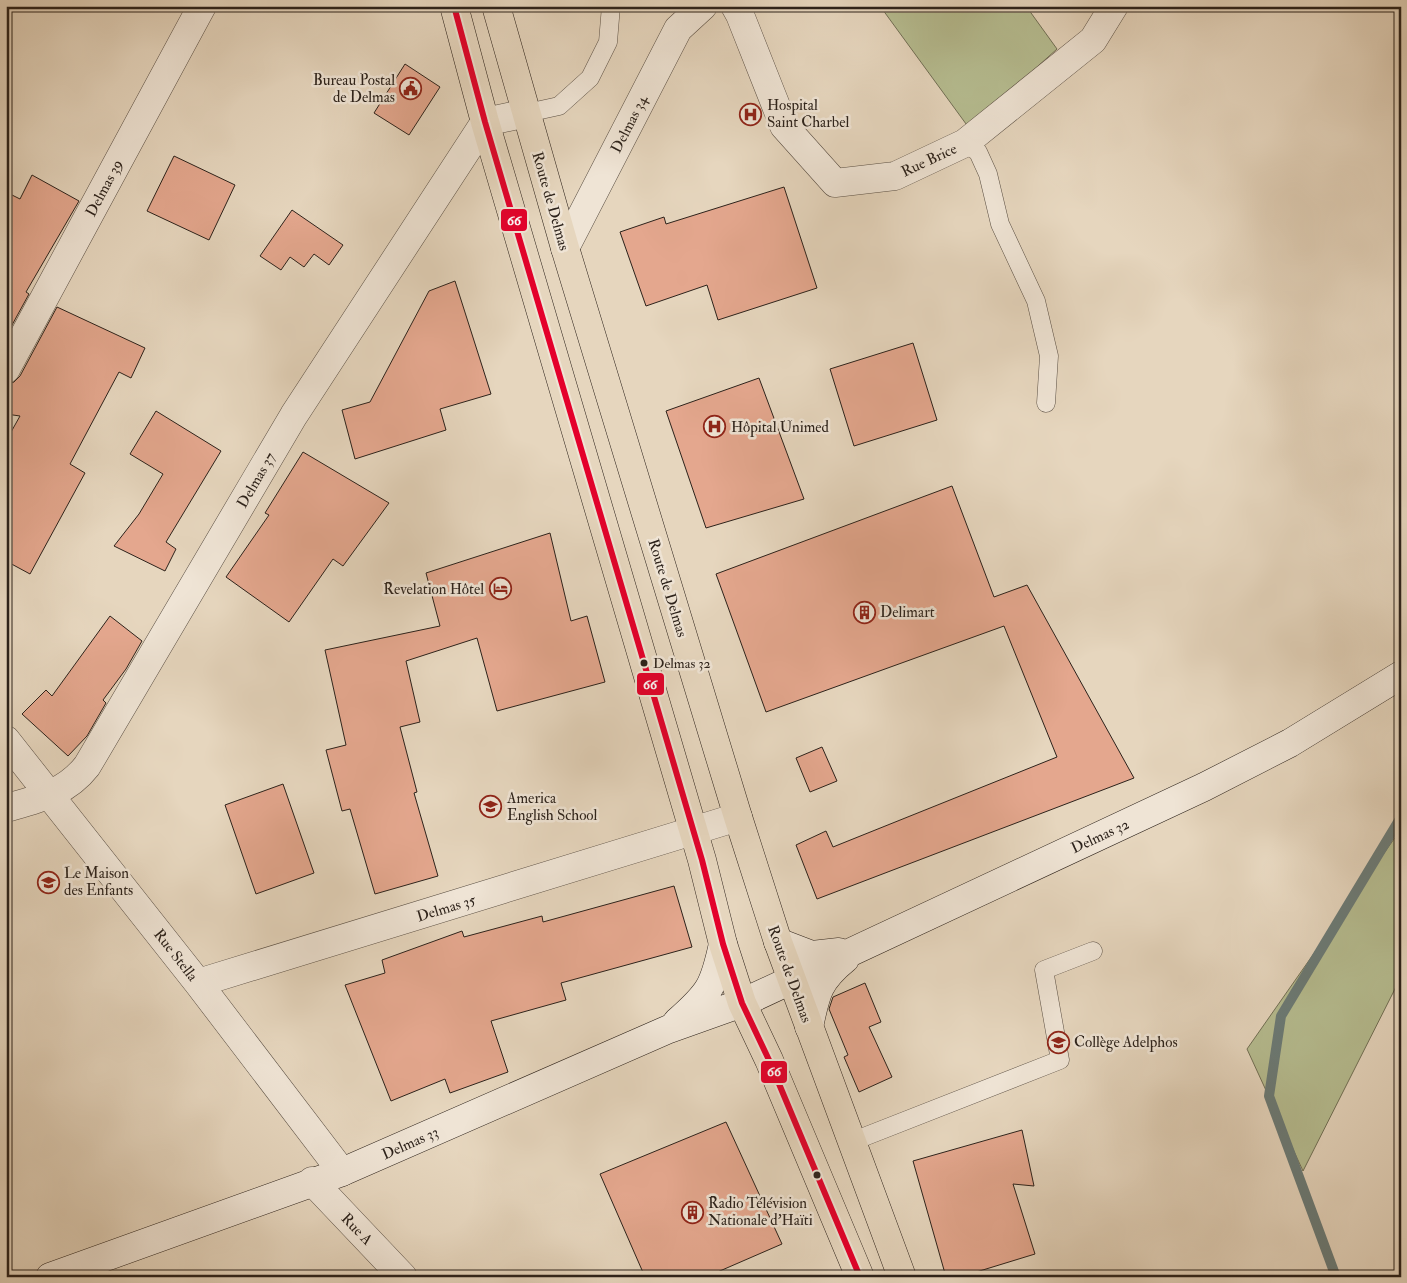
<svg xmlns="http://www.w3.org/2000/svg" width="1407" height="1283" font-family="'IM FELL Double Pica',serif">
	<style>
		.green { fill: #b6bd91; stroke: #717056 }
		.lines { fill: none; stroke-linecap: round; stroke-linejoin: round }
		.stream { stroke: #6c7c78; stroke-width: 10 }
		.building { fill: #e4a78e; stroke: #2c221b }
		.lane-casing { stroke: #5a4f44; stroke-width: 19 }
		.street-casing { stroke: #5a4f44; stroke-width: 29 }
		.secondary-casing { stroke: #2c221b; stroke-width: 29 }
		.primary-casing { stroke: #2c221b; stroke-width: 29 }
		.lane { stroke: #efe4d5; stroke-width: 18 }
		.street { stroke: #efe4d5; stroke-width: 28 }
		.secondary { stroke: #efe4d5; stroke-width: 28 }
		.primary { stroke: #e6d6be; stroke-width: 28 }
		.bus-1-casing { stroke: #efe4d5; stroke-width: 10 }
		.bus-1 { stroke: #e4002b; stroke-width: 6 }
		.bus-dot { fill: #2c221b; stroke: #efe4d5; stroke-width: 2 }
		.labels { text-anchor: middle; stroke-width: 5; stroke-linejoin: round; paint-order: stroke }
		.bus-label { font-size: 14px; fill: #2c221b; stroke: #efe4d5; text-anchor: start }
		.poi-label { font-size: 15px; fill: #2c221b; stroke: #efe4d5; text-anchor: start }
		.street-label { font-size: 15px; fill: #2c221b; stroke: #efe4d5 }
		.line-badge { stroke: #efe4d5; stroke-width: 2 }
		.badge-label { font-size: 14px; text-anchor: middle; font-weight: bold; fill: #fff }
	</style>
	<rect width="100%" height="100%" fill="#e6d6be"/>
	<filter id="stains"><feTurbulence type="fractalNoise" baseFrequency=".004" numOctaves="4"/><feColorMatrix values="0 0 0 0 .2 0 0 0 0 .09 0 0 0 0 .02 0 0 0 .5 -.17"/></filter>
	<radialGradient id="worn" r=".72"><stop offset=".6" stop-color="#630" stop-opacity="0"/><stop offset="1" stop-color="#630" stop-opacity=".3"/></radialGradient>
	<path class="green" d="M 880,6 L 1026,6 L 1057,49 L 969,128 Z
		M 1401,829 L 1401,977 L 1303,1171 L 1247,1049 Z"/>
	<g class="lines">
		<path class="stream" d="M 1336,1277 L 1269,1096 L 1281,1016 L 1401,817"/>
	</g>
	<path class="building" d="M 405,64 L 440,87 L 409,135 L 374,113 Z
		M 174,156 L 235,185 L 209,240 L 147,211 Z
		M 32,175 L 79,201 L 26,292 L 29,294 L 6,336 L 6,192 L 20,199 Z
		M 784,187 L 817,288 L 718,320 L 707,285 L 646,306 L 620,232 L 664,217 L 666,224 Z
		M 292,210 L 343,245 L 329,265 L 314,254 L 304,267 L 290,257 L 281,270 L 260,256 Z
		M 455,281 L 491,394 L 440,409 L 446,430 L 355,459 L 342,410 L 370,402 L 429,291 Z
		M 57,307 L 145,348 L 131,378 L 119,372 L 70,464 L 85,473 L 30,574 L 6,561 L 6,441 L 20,416 L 6,414 L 6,385 L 14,382 L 20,376 Z
		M 913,343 L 937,420 L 854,446 L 830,369 Z
		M 759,378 L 804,499 L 706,528 L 666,411 Z
		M 156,411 L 221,451 L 166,542 L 176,549 L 165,571 L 114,546 L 139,514 L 163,474 L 130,454 Z
		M 303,452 L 389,503 L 343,566 L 333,559 L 289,622 L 226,577 L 269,515 L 265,513 Z
		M 952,486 L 994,597 L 1027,585 L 1134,778 L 817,899 L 796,845 L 826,831 L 833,847 L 1057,757 L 1004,626 L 766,712 L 716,574 Z
		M 550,533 L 571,621 L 587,616 L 605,682 L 497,711 L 477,638 L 406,661 L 420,722 L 400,727 L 417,792 L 414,793 L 438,876 L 375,894 L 350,809 L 342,811 L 326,750 L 346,745 L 325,650 L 440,626 L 426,573 Z
		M 110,616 L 142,641 L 126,669 L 103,700 L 106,703 L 87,736 L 68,756 L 22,714 L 46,690 L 52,696 Z
		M 822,747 L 837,781 L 810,792 L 796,758 Z
		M 283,784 L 314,873 L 256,894 L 225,805 Z
		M 674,886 L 692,947 L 561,983 L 566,1000 L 491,1021 L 508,1072 L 450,1093 L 445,1079 L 391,1101 L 345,985 L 385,973 L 382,960 L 462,931 L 464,937 L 542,916 L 543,922 Z
		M 865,983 L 881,1022 L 869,1027 L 892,1077 L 859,1092 L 844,1057 L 848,1055 L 829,1009 L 833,997 Z
		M 726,1122 L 782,1244 L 706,1277 L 645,1277 L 600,1174 Z
		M 1022,1130 L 1034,1186 L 1013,1184 L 1035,1254 L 960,1277 L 946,1277 L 913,1161 Z"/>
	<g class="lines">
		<defs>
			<path id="lane" d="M 527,113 L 559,106 L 590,78 L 608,42 L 611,6
				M 965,143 L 978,152 L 988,174 L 1000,224 L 1036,301 L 1049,356 L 1046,403
				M 851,1142 L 1060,1060 L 1044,970 L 1093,951"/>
			<path id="street" d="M 735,6 L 740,15 L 784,126 L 835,183 L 895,176 L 965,143 L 1093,40 L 1114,6
				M 565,248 L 678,29 L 703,6
				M 6,369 L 202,6
				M 6,740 L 198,983 L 342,1172
				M 6,808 C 38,799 66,793 87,766 L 294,415 L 485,122 L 527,113
				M 198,983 L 738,817
				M 312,1181 L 403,1277"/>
			<path id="secondary" d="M 778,942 L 812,955 L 839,952
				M 677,1022 C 710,993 714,986 723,944
				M 809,1027 C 816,993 818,981 845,959
				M 50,1277 L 342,1172 L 669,1029 L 742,1003 L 1204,787 L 1290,743 L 1401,675"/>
			<path id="primary" d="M 454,6 L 485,122 L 702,860 L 723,944 L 742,1003 L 769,1060 L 860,1277
				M 496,6 L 565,248 L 738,817 L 778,942 L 902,1277"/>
		</defs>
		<use href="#lane" class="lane-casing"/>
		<use href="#street" class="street-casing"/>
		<use href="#secondary" class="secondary-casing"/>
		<use href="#primary" class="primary-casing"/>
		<use href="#lane" class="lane"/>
		<use href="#street" class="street"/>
		<use href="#secondary" class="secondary"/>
		<use href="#primary" class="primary"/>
		<defs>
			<path id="bus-1" d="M 454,6 L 485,122 L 702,860 L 723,944 L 742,1003 L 769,1060 L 860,1277"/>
		</defs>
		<use href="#bus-1" class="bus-1-casing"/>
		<use href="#bus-1" class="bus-1"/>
	</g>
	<defs>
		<symbol id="civic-ring" viewBox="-11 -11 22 22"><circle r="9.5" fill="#efe4d5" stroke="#8f2418" stroke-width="1.5"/><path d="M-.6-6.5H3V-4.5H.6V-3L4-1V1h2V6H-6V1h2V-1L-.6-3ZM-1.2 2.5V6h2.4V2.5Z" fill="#8f2418"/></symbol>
		<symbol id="hospital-ring" viewBox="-11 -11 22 22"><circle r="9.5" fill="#efe4d5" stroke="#8f2418" stroke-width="1.5"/><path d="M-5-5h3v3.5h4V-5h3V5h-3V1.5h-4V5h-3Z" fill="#8f2418"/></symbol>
		<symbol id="hotel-ring" viewBox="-11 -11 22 22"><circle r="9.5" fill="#efe4d5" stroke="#8f2418" stroke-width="1.5"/><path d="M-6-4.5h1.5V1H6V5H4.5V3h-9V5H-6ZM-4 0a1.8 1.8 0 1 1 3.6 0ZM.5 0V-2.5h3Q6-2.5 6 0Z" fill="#8f2418"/></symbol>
		<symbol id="building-ring" viewBox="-11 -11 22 22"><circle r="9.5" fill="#efe4d5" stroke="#8f2418" stroke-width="1.5"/><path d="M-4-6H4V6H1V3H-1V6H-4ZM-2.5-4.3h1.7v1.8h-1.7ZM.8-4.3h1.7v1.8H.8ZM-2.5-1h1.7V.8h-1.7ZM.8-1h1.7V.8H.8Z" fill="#8f2418"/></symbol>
		<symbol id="school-ring" viewBox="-11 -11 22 22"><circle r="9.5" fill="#efe4d5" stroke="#8f2418" stroke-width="1.5"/><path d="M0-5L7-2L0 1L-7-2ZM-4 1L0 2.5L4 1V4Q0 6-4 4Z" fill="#8f2418"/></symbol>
	</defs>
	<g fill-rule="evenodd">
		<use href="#civic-ring" x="398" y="76" width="25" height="25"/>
		<use href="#hospital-ring" x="738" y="102" width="25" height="25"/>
		<use href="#hospital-ring" x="702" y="414" width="25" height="25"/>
		<use href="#hotel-ring" x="488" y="576" width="25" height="25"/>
		<use href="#building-ring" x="852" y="600" width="25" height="25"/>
		<use href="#school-ring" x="478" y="794" width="25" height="25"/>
		<use href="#school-ring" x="36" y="870" width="25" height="25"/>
		<use href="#school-ring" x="1046" y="1030" width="25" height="25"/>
		<use href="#building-ring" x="680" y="1200" width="25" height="25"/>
	</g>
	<g class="bus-dot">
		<circle cx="644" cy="663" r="4.5"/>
		<circle cx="817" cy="1175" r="4.5"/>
	</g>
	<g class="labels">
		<g class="bus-label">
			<text x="653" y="668">Delmas 32</text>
		</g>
		<g class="poi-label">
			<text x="395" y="85" text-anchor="end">Bureau Postal<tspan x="395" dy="17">de Delmas</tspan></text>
			<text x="767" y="110">Hospital<tspan x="767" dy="17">Saint Charbel</tspan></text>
			<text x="731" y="432">Hôpital Unimed</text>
			<text x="484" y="594" text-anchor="end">Revelation Hôtel</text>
			<text x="880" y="617">Delimart</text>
			<text x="507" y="803">America<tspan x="507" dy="17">English School</tspan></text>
			<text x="64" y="878">Le Maison<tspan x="64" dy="17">des Enfants</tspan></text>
			<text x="1074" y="1047">Collège Adelphos</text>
			<text x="708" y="1208">Radio Télévision<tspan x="708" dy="17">Nationale d'Haïti</tspan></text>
		</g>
		<g class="street-label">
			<text transform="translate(629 124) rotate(-63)" y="5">Delmas 34</text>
			<text transform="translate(929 160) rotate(-25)" y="5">Rue Brice</text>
			<text transform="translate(104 188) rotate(-62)" y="5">Delmas 39</text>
			<text transform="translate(551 201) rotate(74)" y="5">Route de Delmas</text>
			<text transform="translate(256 480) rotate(-60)" y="5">Delmas 37</text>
			<text transform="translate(668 588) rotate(73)" y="5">Route de Delmas</text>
			<text transform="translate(1100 836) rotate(-25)" y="5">Delmas 32</text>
			<text transform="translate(446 908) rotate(-17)" y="5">Delmas 35</text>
			<text transform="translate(176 955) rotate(52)" y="5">Rue Stella</text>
			<text transform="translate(790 974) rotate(70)" y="5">Route de Delmas</text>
			<text transform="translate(410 1143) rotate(-24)" y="5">Delmas 33</text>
			<text transform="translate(357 1229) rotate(46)" y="5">Rue A</text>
		</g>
	</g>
	<g class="line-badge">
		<rect x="500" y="208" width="28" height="24" rx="5" fill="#e4002b"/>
		<rect x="636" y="672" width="29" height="24" rx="5" fill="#e4002b"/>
		<rect x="760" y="1060" width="28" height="24" rx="5" fill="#e4002b"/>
	</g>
	<g class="badge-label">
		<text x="514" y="225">66</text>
		<text x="650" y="689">66</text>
		<text x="774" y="1076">66</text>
	</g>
	<rect width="1407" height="1283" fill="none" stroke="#e6d6be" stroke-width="25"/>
	<rect x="8" y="8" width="1392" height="1268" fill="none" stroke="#2c221b" stroke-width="2.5"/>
	<rect x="12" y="12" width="1382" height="1258" fill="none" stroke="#2c221b"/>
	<rect width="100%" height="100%" filter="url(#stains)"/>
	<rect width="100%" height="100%" fill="url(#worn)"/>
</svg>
